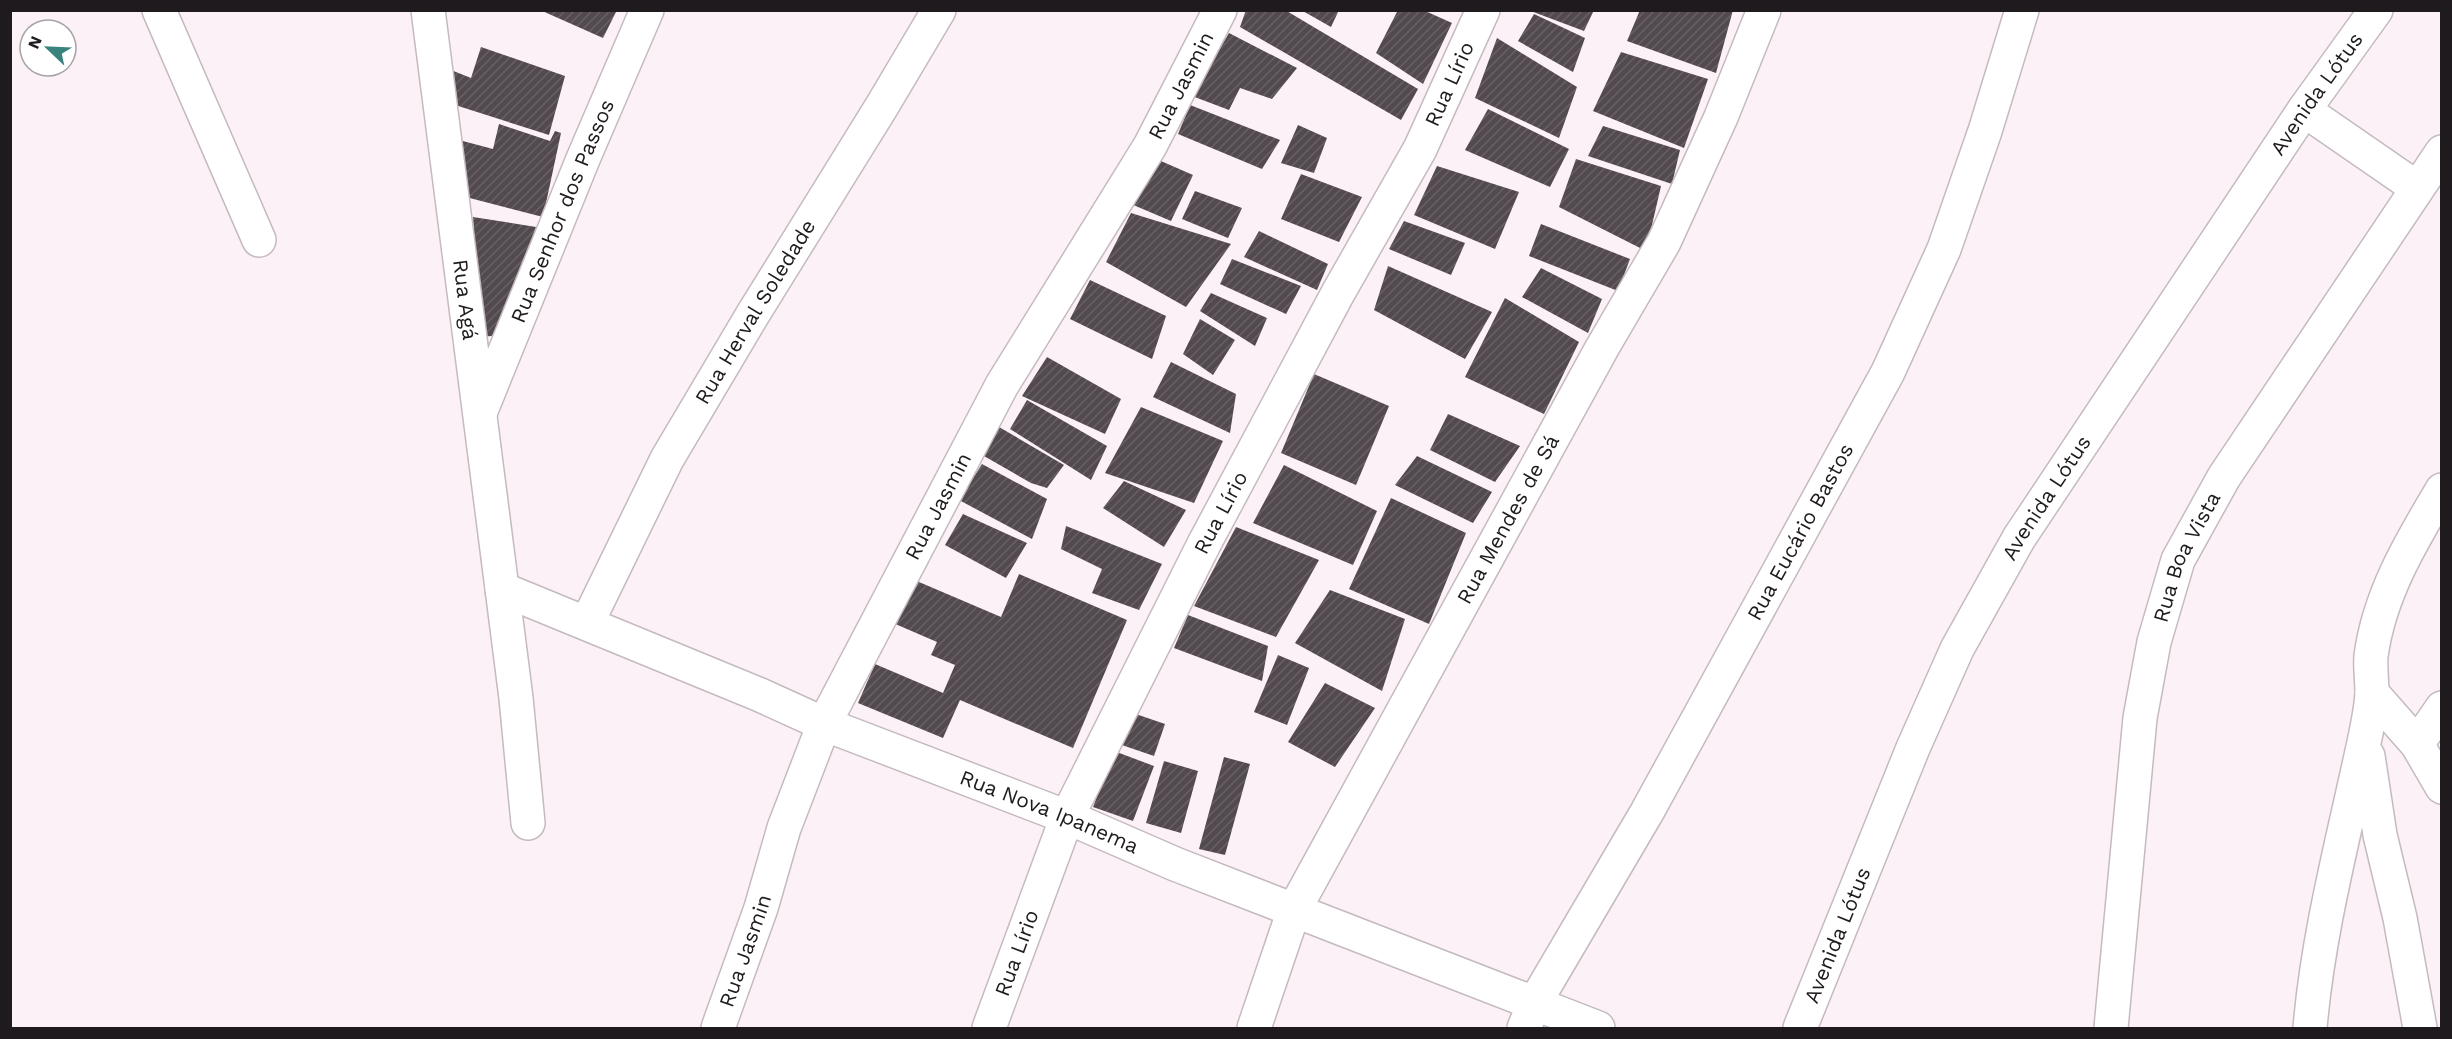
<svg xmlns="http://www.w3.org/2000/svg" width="2452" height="1039" font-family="'Work Sans',sans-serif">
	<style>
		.building { fill: url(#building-hatch) }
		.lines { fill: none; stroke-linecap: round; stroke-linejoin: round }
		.minor-casing { stroke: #c4bac0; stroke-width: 36 }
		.minor { stroke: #fff; stroke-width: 33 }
		.labels { text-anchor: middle; stroke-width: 6; stroke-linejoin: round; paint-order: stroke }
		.street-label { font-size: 21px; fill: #1e1a1d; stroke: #fff }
	</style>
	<defs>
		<pattern id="building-hatch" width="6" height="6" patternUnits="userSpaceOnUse" patternTransform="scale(1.5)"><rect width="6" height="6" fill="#524a4f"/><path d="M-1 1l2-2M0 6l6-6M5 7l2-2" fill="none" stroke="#676065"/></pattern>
	</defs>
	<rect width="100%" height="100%" fill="#fcf1f7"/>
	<path class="building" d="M 540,10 L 617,10 L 603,38 Z
		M 1246,10 L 1285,10 L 1418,89 L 1401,120 L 1240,27 Z
		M 1301,10 L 1339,10 L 1331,27 Z
		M 1398,10 L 1423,10 L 1452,23 L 1423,84 L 1376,53 Z
		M 1528,10 L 1594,10 L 1584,31 Z
		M 1640,10 L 1733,10 L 1716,73 L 1627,41 Z
		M 1534,14 L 1585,38 L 1573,72 L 1518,41 Z
		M 1229,33 L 1297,68 L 1272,99 L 1240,88 L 1229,110 L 1192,96 Z
		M 1497,38 L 1577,87 L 1559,138 L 1475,98 Z
		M 481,47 L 565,76 L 549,135 L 452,104 L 451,70 L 471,78 Z
		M 1621,52 L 1708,79 L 1684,148 L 1593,111 Z
		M 1190,105 L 1280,140 L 1262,169 L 1178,134 Z
		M 1488,109 L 1569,149 L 1550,187 L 1465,150 Z
		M 499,124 L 550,141 L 555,131 L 561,133 L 543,217 L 462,196 L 459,140 L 493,149 Z
		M 1298,125 L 1327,138 L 1314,173 L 1281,163 Z
		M 1603,126 L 1680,150 L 1672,184 L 1588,156 Z
		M 1154,158 L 1193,175 L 1171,221 L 1131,204 Z
		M 1576,159 L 1661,186 L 1646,251 L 1559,207 Z
		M 1437,166 L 1519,192 L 1495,249 L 1414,215 Z
		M 1301,174 L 1362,197 L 1339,242 L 1281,219 Z
		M 1195,191 L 1242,208 L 1228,238 L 1182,219 Z
		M 1131,213 L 1231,244 L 1186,307 L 1106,262 Z
		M 473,217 L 536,227 L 501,335 L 481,337 Z
		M 1404,221 L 1465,243 L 1451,275 L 1389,249 Z
		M 1541,224 L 1630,259 L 1618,291 L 1529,256 Z
		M 1259,231 L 1328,264 L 1317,290 L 1244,257 Z
		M 1232,259 L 1301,286 L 1286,314 L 1220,284 Z
		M 1388,266 L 1492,312 L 1465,359 L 1374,310 Z
		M 1541,268 L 1602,299 L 1588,333 L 1522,297 Z
		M 1090,280 L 1166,316 L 1152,359 L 1070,319 Z
		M 1211,293 L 1267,318 L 1255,346 L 1200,311 Z
		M 1505,298 L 1579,342 L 1544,414 L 1465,377 Z
		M 1200,319 L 1235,340 L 1213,375 L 1183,354 Z
		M 1047,357 L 1121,399 L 1105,434 L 1022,396 Z
		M 1171,362 L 1236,394 L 1230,433 L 1153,397 Z
		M 1314,374 L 1389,406 L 1356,485 L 1281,453 Z
		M 1027,400 L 1107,446 L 1091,480 L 1010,429 Z
		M 1141,407 L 1223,441 L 1194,503 L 1105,473 Z
		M 1448,414 L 1520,446 L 1495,482 L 1430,450 Z
		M 999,427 L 1064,465 L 1047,488 L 1031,483 L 984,456 Z
		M 1417,456 L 1492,492 L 1473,523 L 1395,485 Z
		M 982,464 L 1047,499 L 1032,539 L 959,500 Z
		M 1284,465 L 1377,511 L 1353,565 L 1253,523 Z
		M 1124,481 L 1186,510 L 1164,547 L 1103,508 Z
		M 1391,498 L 1466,533 L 1429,624 L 1349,589 Z
		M 963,514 L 1027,543 L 1006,578 L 945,545 Z
		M 1066,526 L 1162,564 L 1139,610 L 1092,593 L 1102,569 L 1061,549 Z
		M 1236,527 L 1319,560 L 1276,637 L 1194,606 Z
		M 1019,574 L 1127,620 L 1073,748 L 960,700 L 943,738 L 858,703 L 875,664 L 943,693 L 955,665 L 931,655 L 937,642 L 893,623 L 912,579 L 1001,617 Z
		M 1330,590 L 1405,619 L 1382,691 L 1295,643 Z
		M 1188,615 L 1268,646 L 1262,681 L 1174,648 Z
		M 1278,655 L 1309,668 L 1287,725 L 1254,712 Z
		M 1325,683 L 1375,708 L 1335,767 L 1288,742 Z
		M 1127,711 L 1165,724 L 1154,756 L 1116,743 Z
		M 1114,751 L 1154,766 L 1133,821 L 1093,807 Z
		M 1224,757 L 1250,764 L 1225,855 L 1199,849 Z
		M 1164,761 L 1198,771 L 1181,833 L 1146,823 Z"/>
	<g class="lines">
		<defs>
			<g id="minor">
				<path d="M 159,10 L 259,240"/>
				<path id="s1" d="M 428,10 L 516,698 L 528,823"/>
				<path d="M 2304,110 L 2417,188"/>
				<path id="s2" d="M 480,413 L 583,159 L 647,10"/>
				<path id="s3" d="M 502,589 L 758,694 L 824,724 L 1067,817 L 1175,864 L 1598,1028"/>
				<path id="s4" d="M 587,623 L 667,459 L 753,314 L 882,106 L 939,10"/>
				<path d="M 2372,693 L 2417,744 L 2442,787"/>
				<path d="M 2417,744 L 2442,708"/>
				<path d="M 2368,756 L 2380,835 L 2400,918 L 2420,1028"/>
				<path id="s5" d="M 718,1028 L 761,908 L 784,828 L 824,724 L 1002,385 L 1150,146 L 1220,10"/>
				<path id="s6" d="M 989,1028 L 1067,817 L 1204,544 L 1338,293 L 1420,149 L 1483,10"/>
				<path id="s7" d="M 1254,1028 L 1294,910 L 1602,348 L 1664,242 L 1721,117 L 1764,10"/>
				<path id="s8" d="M 1524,1028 L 1534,1004 L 1647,812 L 1888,372 L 1944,249 L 1985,131 L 2022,10"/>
				<path id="s9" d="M 1800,1028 L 1913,748 L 1957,649 L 2019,538 L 2304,110 L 2376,10"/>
				<path id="s10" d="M 2111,1028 L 2140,718 L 2154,642 L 2178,560 L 2224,477 L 2442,152"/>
				<path d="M 2310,1028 C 2318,933 2343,840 2363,747 C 2367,729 2371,710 2372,693 C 2372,681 2370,668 2371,656 C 2379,595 2411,542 2442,490"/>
			</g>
		</defs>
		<use href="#minor" class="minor-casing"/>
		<use href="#minor" class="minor"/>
	</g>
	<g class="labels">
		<g class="street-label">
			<text dy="7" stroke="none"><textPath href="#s6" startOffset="1052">Rua Lírio</textPath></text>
			<text dy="7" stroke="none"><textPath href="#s5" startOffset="1054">Rua Jasmin</textPath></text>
			<text dy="7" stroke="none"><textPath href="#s9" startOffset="1072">Avenida Lótus</textPath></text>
			<text dy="7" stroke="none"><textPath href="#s2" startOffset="218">Rua Senhor dos Passos</textPath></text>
			<text dy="7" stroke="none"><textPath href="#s1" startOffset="292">Rua Agá</textPath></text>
			<text dy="7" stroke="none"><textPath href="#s4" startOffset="354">Rua Herval Soledade</textPath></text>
			<text dy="7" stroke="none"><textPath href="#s9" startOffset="586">Avenida Lótus</textPath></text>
			<text dy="7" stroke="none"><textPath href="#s5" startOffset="568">Rua Jasmin</textPath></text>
			<text dy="7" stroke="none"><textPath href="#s6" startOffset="566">Rua Lírio</textPath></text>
			<text dy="7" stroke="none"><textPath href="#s7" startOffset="570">Rua Mendes de Sá</textPath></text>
			<text dy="7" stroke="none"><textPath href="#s8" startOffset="568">Rua Eucário Bastos</textPath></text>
			<text dy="7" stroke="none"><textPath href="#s10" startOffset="480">Rua Boa Vista</textPath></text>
			<text dy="7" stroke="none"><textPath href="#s3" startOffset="591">Rua Nova Ipanema</textPath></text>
			<text dy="7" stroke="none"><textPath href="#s9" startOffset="100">Avenida Lótus</textPath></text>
			<text dy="7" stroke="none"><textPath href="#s5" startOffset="82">Rua Jasmin</textPath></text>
			<text dy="7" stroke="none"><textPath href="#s6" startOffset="80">Rua Lírio</textPath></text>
		</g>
	</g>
	<rect width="2452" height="1039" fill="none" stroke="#1e1a1d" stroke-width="24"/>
	<g transform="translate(48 48) rotate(293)"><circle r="28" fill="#ffffff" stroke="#a5a3a5" stroke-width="1.5"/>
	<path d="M0-4.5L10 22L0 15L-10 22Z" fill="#3a827e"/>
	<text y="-9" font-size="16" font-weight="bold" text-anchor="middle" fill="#1e1a1d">N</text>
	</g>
</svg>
